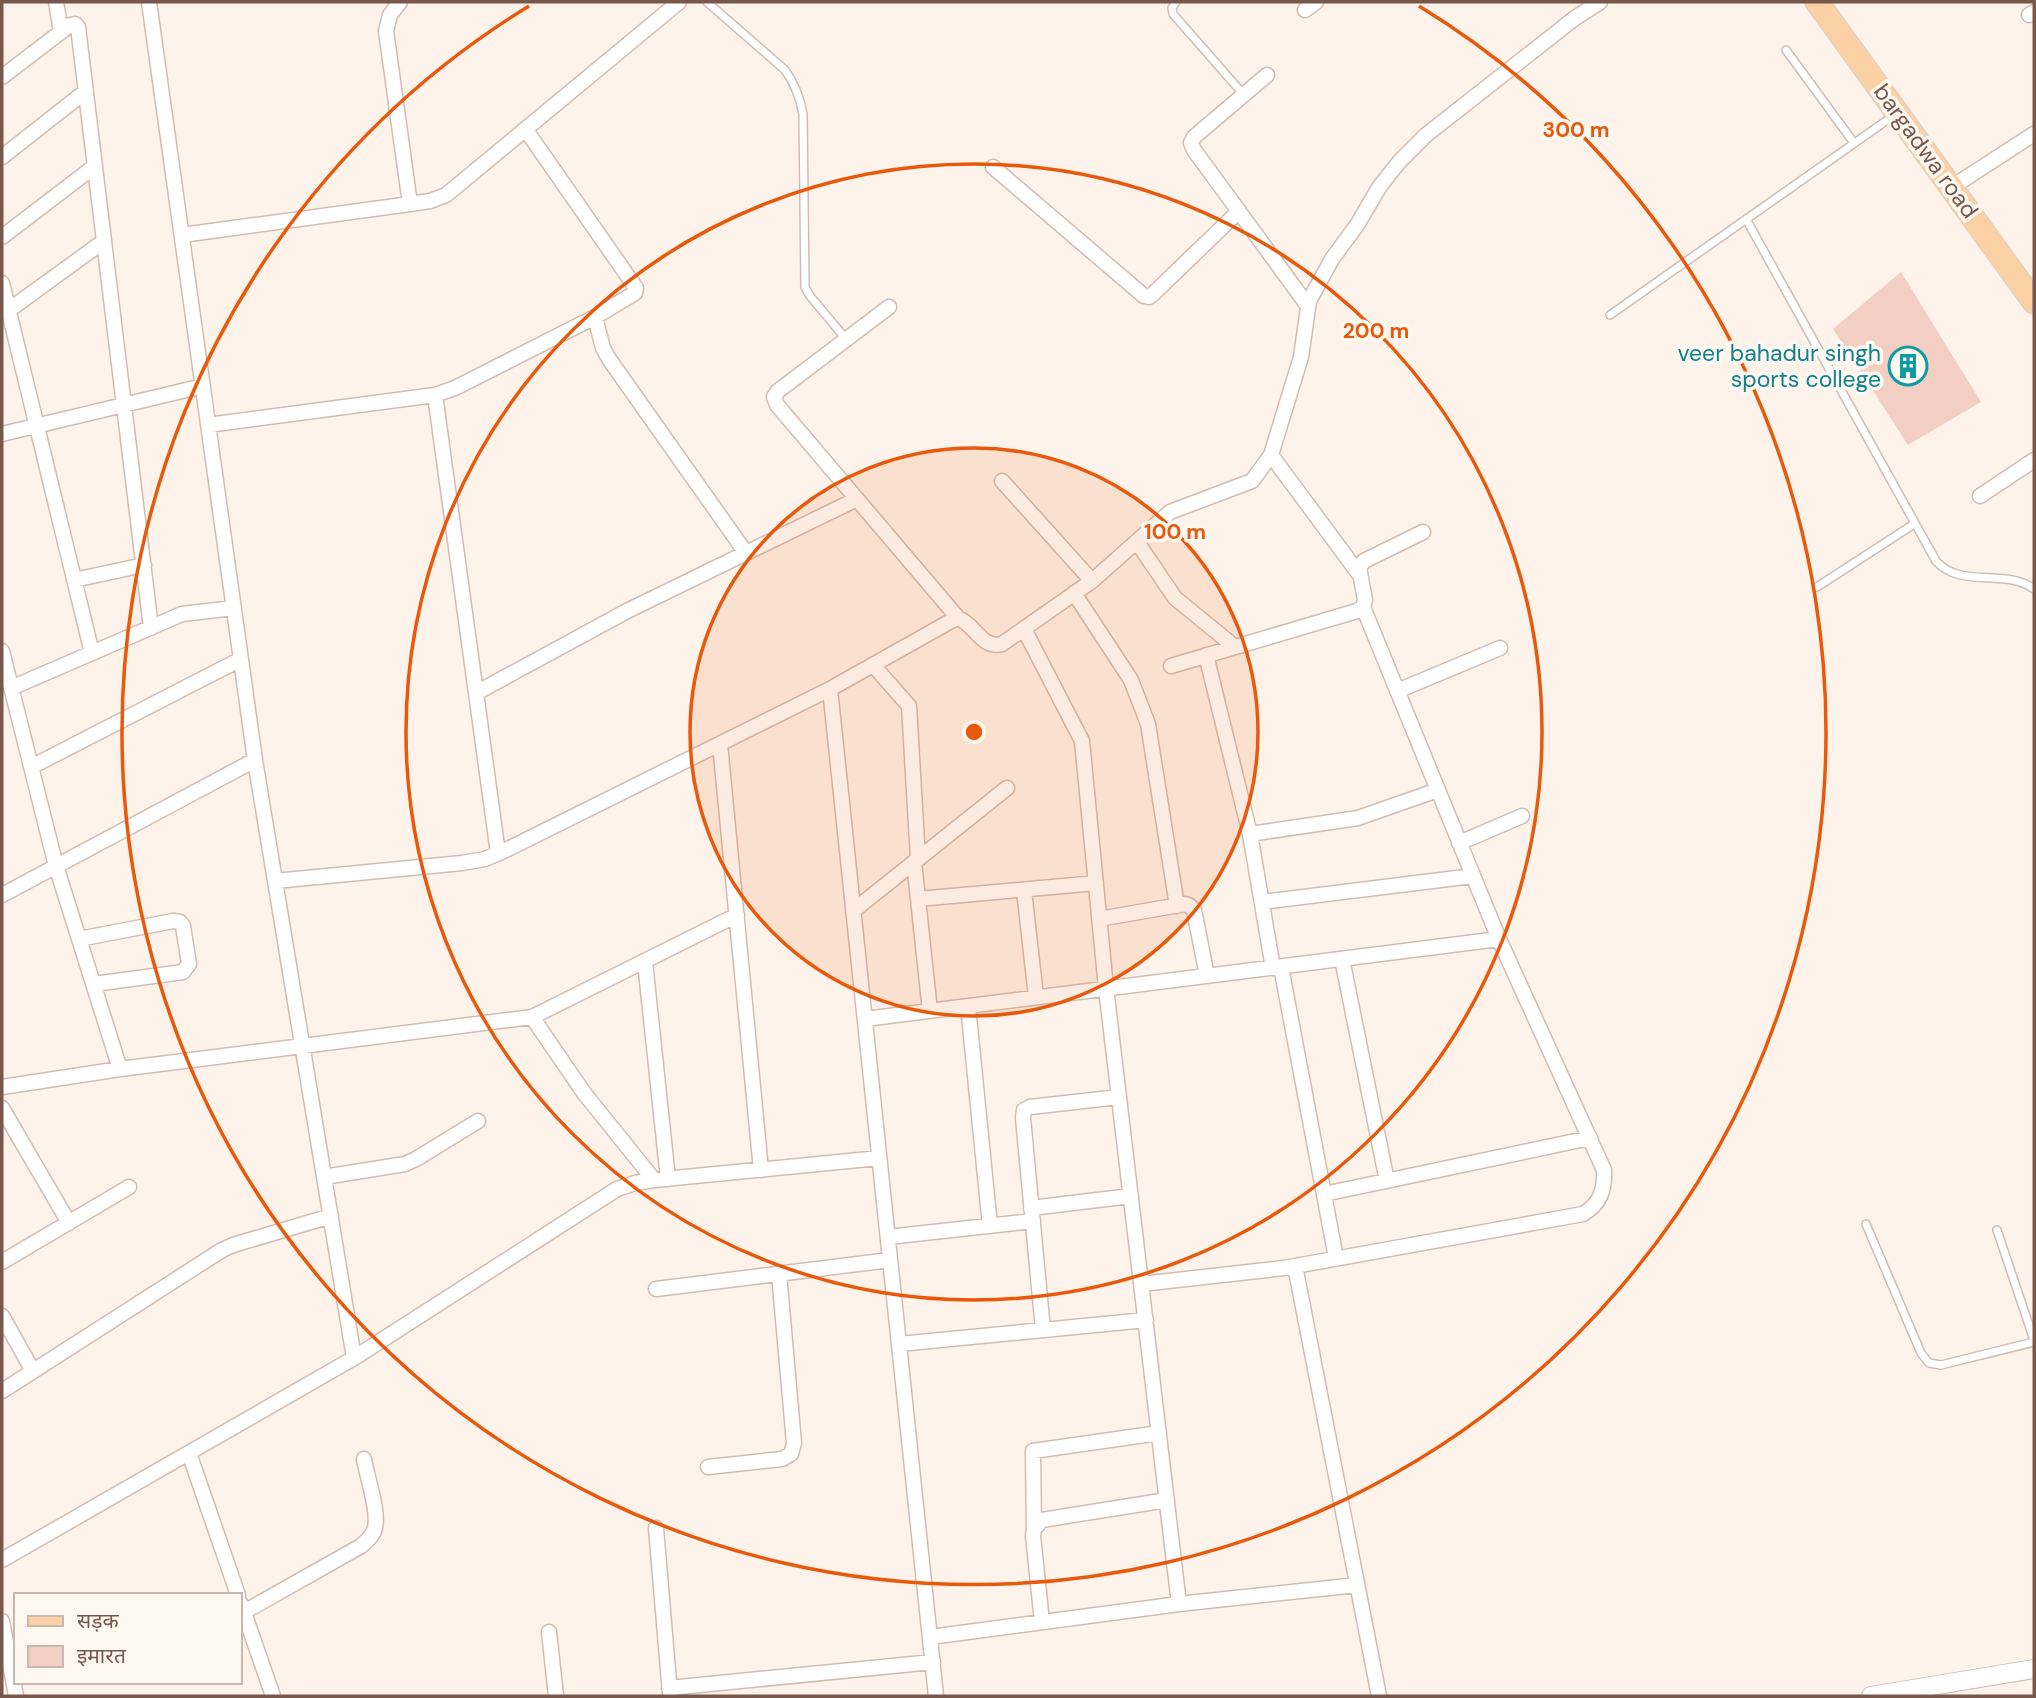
<svg xmlns="http://www.w3.org/2000/svg" width="2036" height="1698" font-family="'DM Sans','Noto Sans Devanagari',sans-serif">
	<style>
		.building { fill: #f2cfc2 }
		.lines { fill: none; stroke-linecap: round; stroke-linejoin: round }
		.service-casing { stroke: #d2bcb2; stroke-width: 10 }
		.minor-casing { stroke: #d2bcb2; stroke-width: 17 }
		.tertiary-casing { stroke: #d2bcb2; stroke-width: 20 }
		.primary-casing { stroke: #d9d0cd; stroke-width: 25 }
		.service { stroke: #fff; stroke-width: 7 }
		.minor { stroke: #fff; stroke-width: 14 }
		.tertiary { stroke: #fff; stroke-width: 18 }
		.primary { stroke: #fad0a4; stroke-width: 23 }
		.ring { fill: none; stroke: #e8590c; stroke-width: 3.5 }
		.labels { text-anchor: middle; stroke-width: 7; stroke-linejoin: round; paint-order: stroke }
		.street-label { font-size: 23px; fill: #78574d; stroke: #fff8f1 }
		.culture-label { font-size: 23px; fill: #0d838f; stroke: #fff8f1; text-anchor: end }
		.centre { fill: #e8590c; stroke: #fff8f1; stroke-width: 3.5 }
		.ring-label { font-size: 21px; text-anchor: middle; font-weight: bold; fill: #e8590c; stroke: #fff8f1; stroke-width: 7; stroke-linejoin: round; paint-order: stroke }
	</style>
	<rect width="100%" height="100%" fill="#fdf3eb"/>
	<path class="building" d="M 1901,272 L 1981,402 L 1908,445 L 1833,329 Z"/>
	<g class="lines">
		<defs>
			<path id="service" d="M 707,2 L 785,70 C 795,84 800,97 803,114 L 805,287 L 810,296 L 846,339
				M 1176,2 L 1172,8 L 1173,14 L 1244,95
				M 1786,50 L 1854,143
				M 1746,219 L 1936,561 C 1960,589 2007,568 2034,589
				M 1610,315 L 1893,116
				M 1817,587 L 1914,524
				M 1866,1224 L 1921,1353 L 1929,1363 L 1941,1365 L 2034,1342
				M 1997,1230 L 2034,1340"/>
			<path id="minor" d="M 56,2 L 61,32
				M 149,2 L 255,760 L 354,1358
				M 400,2 L 390,15 L 386,31 L 410,204
				M 1305,10 L 1316,2
				M 2029,15 L 2034,12
				M 1267,75 L 1194,137 L 1191,143 L 1194,150 L 1308,306
				M 2,77 L 70,25 L 75,24 L 78,27 L 151,628
				M 2,157 L 86,91
				M 993,167 L 1144,296 L 1149,297 L 1153,294 L 1239,211
				M 1952,187 L 2034,134
				M 182,235 L 410,204 L 430,201 L 446,195 L 679,2
				M 2,237 L 95,166
				M 2,283 L 92,653
				M 889,307 L 778,391 L 774,397 L 777,405 L 958,618
				M 9,310 L 104,241
				M 595,317 L 603,348 L 609,359 L 746,553
				M 435,395 L 498,853
				M 208,425 L 435,395 L 455,388 L 595,317 L 635,293 L 636,288 L 526,130
				M 2,434 L 203,386
				M 1271,455 L 1359,574
				M 1002,481 L 1092,581
				M 1980,496 L 2034,460
				M 1137,542 L 1175,598 L 1235,647
				M 74,580 L 144,565
				M 1074,593 L 1131,680 L 1148,724 L 1177,906
				M 1024,629 L 1082,741 L 1106,988 L 1179,1604
				M 2,651 L 56,866 L 120,1069
				M 1206,655 L 1250,834 L 1273,968
				M 873,665 L 909,706 L 918,859
				M 1171,666 L 1357,611 L 1363,607 L 1365,600 L 1359,567 L 1364,561 L 1423,532
				M 11,688 L 182,614 L 234,608
				M 830,689 L 936,1696
				M 1397,691 L 1500,648
				M 476,693 L 627,611 L 857,499
				M 720,744 L 761,1170
				M 31,767 L 241,659
				M 1250,834 L 1358,818 L 1438,790
				M 1459,843 L 1522,816
				M 914,862 L 930,1011
				M 275,881 L 462,863 L 485,859 L 508,849 L 830,689 L 951,621 L 958,618 C 976,625 981,649 1002,644 L 1092,581 L 1170,512 L 1252,481 L 1271,455 L 1301,357 L 1309,301 L 1332,259 L 1357,225 L 1380,186 L 1400,161 L 1426,135 L 1575,18 L 1600,2
				M 1024,890 L 1036,997
				M 2,895 L 255,760
				M 918,899 L 1096,883
				M 1262,902 L 1473,876
				M 853,911 L 1007,788
				M 1099,919 L 1185,904 L 1190,906 L 1194,910 L 1207,976
				M 79,939 L 173,921 L 180,922 L 183,926 L 189,964 L 183,972 L 94,984
				M 1342,959 L 1387,1181
				M 645,962 L 668,1179
				M 1281,967 L 1336,1258
				M 968,1006 L 990,1226
				M 532,1017 L 584,1093 L 654,1180
				M 865,1019 L 1499,939
				M 2,1087 L 120,1069 L 532,1017 L 737,915
				M 2,1108 L 69,1223
				M 324,1177 L 405,1164 L 416,1159 L 478,1121
				M 1324,1194 L 1590,1138
				M 1031,1208 L 1131,1196
				M 888,1237 L 1033,1221
				M 2,1262 L 129,1187
				M 1295,1266 L 1379,1696
				M 1141,1284 L 1284,1268 L 1583,1214 C 1600,1204 1605,1190 1604,1170 L 1499,939 L 1363,607
				M 656,1289 L 890,1260
				M 2,1316 L 33,1371
				M 1043,1330 L 1023,1118 L 1024,1110 L 1030,1107 L 1119,1097
				M 899,1344 L 1146,1320
				M 2,1391 L 222,1250 L 233,1245 L 331,1216
				M 189,1453 L 238,1595
				M 708,1467 L 782,1459 L 791,1454 L 794,1443 L 779,1274
				M 656,1528 L 670,1694
				M 1034,1529 L 1033,1451 L 1159,1433
				M 2,1560 L 354,1358 L 617,1189 L 635,1183 L 654,1180 L 879,1158
				M 241,1604 L 273,1696
				M 244,1612 L 361,1546 C 367,1541 373,1536 375,1528 C 379,1511 367,1477 364,1459
				M 2,1621 L 16,1696
				M 1042,1622 L 1033,1536 L 1034,1529 L 1042,1520 L 1167,1500
				M 549,1632 L 556,1696
				M 930,1637 L 1179,1604 L 1357,1585
				M 669,1688 L 933,1662"/>
			<path id="tertiary" d="M 1871,1696 L 2034,1669"/>
			<path id="primary" d="M 1817,2 L 2034,302"/>
		</defs>
		<use href="#service" class="service-casing"/>
		<use href="#minor" class="minor-casing"/>
		<use href="#tertiary" class="tertiary-casing"/>
		<use href="#primary" class="primary-casing"/>
		<use href="#service" class="service"/>
		<use href="#minor" class="minor"/>
		<use href="#tertiary" class="tertiary"/>
		<use href="#primary" class="primary"/>
	</g>
	<circle cx="974" cy="732" r="284" fill="#e8590c" fill-opacity=".12"/>
	<g class="ring">
		<circle cx="974" cy="732" r="284"/>
		<circle cx="974" cy="732" r="568"/>
		<path d="M1419 6A852 852 0 1 1 529 6"/>
	</g>
	<defs>
		<symbol id="building-ring" viewBox="-11 -11 22 22"><circle r="9.5" fill="#fff8f1" stroke="#0f9aa8" stroke-width="1.5"/><path d="M-4-6H4V6H1V3H-1V6H-4ZM-2.5-4.3h1.7v1.8h-1.7ZM.8-4.3h1.7v1.8H.8ZM-2.5-1h1.7V.8h-1.7ZM.8-1h1.7V.8H.8Z" fill="#0f9aa8"/></symbol>
	</defs>
	<g fill-rule="evenodd">
		<use href="#building-ring" x="1886" y="344" width="44" height="44"/>
	</g>
	<g class="labels">
		<g class="street-label">
			<text transform="translate(1926 151) rotate(54)" y="8">bargadwa road</text>
		</g>
		<g class="culture-label">
			<text x="1881" y="361">veer bahadur singh<tspan x="1881" dy="26">sports college</tspan></text>
		</g>
	</g>
	<circle cx="974" cy="732" r="10" class="centre"/>
	<g class="ring-label">
		<text x="1576" y="137">300 m</text>
		<text x="1376" y="338">200 m</text>
		<text x="1175" y="539">100 m</text>
	</g>
	<rect width="2036" height="1698" fill="none" stroke="#78574d" stroke-width="7"/>
	<rect x="14" y="1593" width="228" height="91" fill="#fff8f1" stroke="#c9b8af" stroke-width="2"/>
	<rect x="28" y="1616" width="35" height="10" fill="#fad0a4" stroke="#c9b8af" stroke-width="2"/>
	<text x="77" y="1628" font-size="21" fill="#78574d">सड़क</text>
	<rect x="28" y="1646" width="35" height="21" fill="#f2cfc2" stroke="#c9b8af" stroke-width="2"/>
	<text x="77" y="1663" font-size="21" fill="#78574d">इमारत</text>
</svg>
